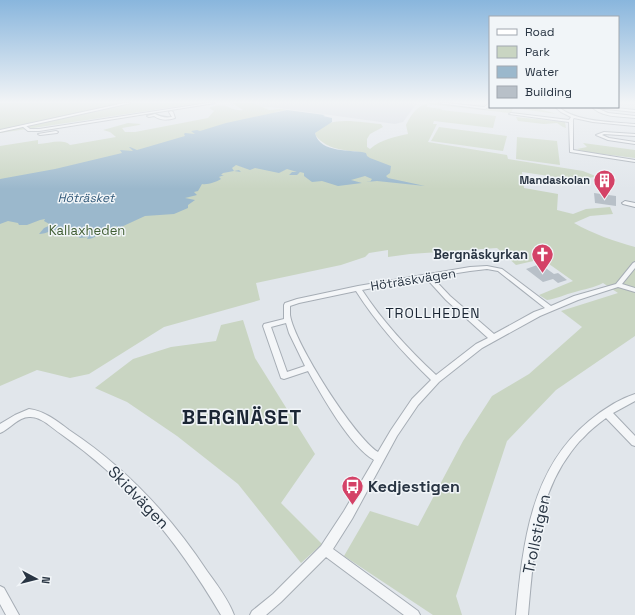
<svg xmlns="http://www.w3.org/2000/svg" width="635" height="615" font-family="'Space Grotesk',sans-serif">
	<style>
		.built { fill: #cfd5dd }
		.green { fill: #c9d5c2 }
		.water { fill: #9bb8cc }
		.building { fill: #b8c0c8 }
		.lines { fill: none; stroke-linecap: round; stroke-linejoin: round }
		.minor-casing { stroke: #a6adb5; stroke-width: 2 }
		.secondary-casing { stroke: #a6adb5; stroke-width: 2 }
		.minor { fill: #f4f6f8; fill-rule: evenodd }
		.secondary { fill: #fff; fill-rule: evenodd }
		.labels { text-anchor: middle; stroke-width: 3; stroke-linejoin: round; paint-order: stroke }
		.far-poi-label { font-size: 11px; font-weight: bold; fill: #293543; stroke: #f1f5f8; text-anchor: end }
		.far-water-label { font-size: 12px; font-style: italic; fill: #315979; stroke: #f1f5f8 }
		.park-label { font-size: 13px; fill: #425f35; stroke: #f1f5f8 }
		.poi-label { font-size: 13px; font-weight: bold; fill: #293543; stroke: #f1f5f8; text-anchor: end }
		.street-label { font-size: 13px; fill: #293543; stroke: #f1f5f8 }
		.neighbourhood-label { font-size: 14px; letter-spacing: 1px; fill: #1b2634; stroke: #f1f5f8 }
		.near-poi-label { font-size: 16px; font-weight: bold; fill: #293543; stroke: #f1f5f8; text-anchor: start }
		.near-street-label { font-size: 16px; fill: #293543; stroke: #f1f5f8 }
		.near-district-label { font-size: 20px; font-weight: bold; letter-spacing: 1px; fill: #1b2634; stroke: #f1f5f8 }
	</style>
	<rect width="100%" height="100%" fill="#e1e6eb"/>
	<path class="built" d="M 225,103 L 417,103 L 403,122 L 395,124 L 279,108 Z"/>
	<path class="green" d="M 0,103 L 200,103 L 0,133 Z
		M 232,103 L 253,103 L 269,110 L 280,109 L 287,110 L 275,112 L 336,157 L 361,152 C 344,150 328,150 316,136 L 315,133 C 329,114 361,123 381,124 L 383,127 L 370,134 L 367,139 L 367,147 L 370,149 C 382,139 394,137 408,134 L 406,125 C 412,113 419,103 433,103 L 489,109 L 491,107 L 532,107 L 557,114 L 513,108 L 511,113 L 427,104 L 427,107 L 442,109 L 441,110 L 496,116 L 493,128 L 434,121 L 433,124 L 437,124 L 428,142 L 507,155 L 508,159 L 583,171 L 598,177 L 569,179 L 522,172 L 524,188 L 558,194 L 557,210 L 573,214 L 586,209 L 610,207 L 613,214 L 590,216 L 574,223 C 593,234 614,241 635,247 L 635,336 L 556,390 L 507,441 L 456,596 L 462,615 L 433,615 L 344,556 L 370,511 L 418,526 L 463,441 L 492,396 L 529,374 L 582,327 L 561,311 L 618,293 L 603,283 C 594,288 584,289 575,292 C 565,294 557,299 547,300 L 539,295 L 573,281 L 542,259 L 516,265 L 497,248 L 410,254 L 388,257 L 388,250 L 369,253 L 365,257 L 341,265 L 256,283 L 260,300 L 164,327 L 89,374 L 70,378 L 37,370 L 0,386 L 0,146 L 38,140 L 38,144 C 48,144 63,138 70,145 L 116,137 L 110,132 L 103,130 L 128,123 L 141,124 L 139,125 L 122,128 L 125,132 L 135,132 L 208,118 L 214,111 L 209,108 C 224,100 231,112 243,110 Z
		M 516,117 L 565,122 L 566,128 L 563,127 L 557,123 L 544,124 L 518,121 Z
		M 439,127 L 507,136 L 503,151 L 431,141 Z
		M 517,137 L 557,141 L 560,165 L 516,159 Z
		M 583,143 L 635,150 L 635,158 L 586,152 L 577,149 L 587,147 Z
		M 243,320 L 255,358 L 315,454 L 281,503 L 322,544 L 301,563 L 238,484 L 177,436 L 127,402 L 95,388 L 133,359 L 171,347 L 216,341 L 221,325 Z"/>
	<path class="water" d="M 287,110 L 325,115 L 323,116 L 332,118 L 332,122 L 315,133 C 320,154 352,149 366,153 L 367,156 L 370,158 L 391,166 L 390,173 L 386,176 L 388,178 L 425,186 L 377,181 L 366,182 L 370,182 L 372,179 L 365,176 L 351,180 L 362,183 L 338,186 L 322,181 L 312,182 L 304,176 L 304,173 L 300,172 L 297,175 L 289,175 L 292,172 L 297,172 L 287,169 L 279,173 L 255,168 L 250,170 L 236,165 L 232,168 L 234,171 L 239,170 L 241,172 L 234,171 L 223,173 L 221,175 L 224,175 L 219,177 L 221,179 C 216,182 208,185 202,184 L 198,191 L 194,192 L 197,195 L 185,198 L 195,200 L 188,205 L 188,208 L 174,214 L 145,216 L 119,228 L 116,226 L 109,229 L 103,229 C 98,233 96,239 87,239 L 88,237 L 80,238 L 76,235 L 71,235 L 71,231 L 62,232 L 63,228 C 55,229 46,234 39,234 L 44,228 L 51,225 L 44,221 L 45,219 L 40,220 L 27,225 L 19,225 L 18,223 L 8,221 L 0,224 L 0,179 L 55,169 L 122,153 L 120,150 L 133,151 L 129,147 L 130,147 L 137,150 L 185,136 L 184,134 L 185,133 L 195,134 L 191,131 L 197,130 L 200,131 L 226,123 Z"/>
	<path class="building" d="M 594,193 L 616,196 L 616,206 L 595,203 Z
		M 540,264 L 554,274 L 558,273 L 567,280 L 558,283 L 553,279 L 543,282 L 526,269 Z"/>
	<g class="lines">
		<defs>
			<path id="minor" d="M 208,103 L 215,103 L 39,131 L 28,131 L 22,126 L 25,125 L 30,129 L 39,129 Z
				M 438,103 L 446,103 L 484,107 L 490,103 L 490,106 L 485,109 Z
				M 555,107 L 559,107 C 575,122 613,122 635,124 L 635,126 L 593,122 L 574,118 L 573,119 L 573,150 L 635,160 L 635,162 L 570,152 L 569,122 L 509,114 L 511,113 L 569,120 L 571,117 L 561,112 Z
				M 592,107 L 606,107 L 635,110 L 635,112 L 597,108 L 608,113 L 635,116 L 635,118 C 621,116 603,118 592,107 Z
				M 171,111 L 173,112 L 175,118 C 168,120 161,121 154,116 L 149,117 L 147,116 L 155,114 C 161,117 165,118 172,117 L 169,112 Z
				M 56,131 L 58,132 L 57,133 L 40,135 L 38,134 Z
				M 604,132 L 635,134 L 635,136 L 604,134 L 602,135 L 609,138 L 635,142 L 635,144 L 608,140 L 596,135 Z
				M 625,201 L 635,203 L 635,207 L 623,204 L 622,203 Z
				M 635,262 L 635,268 L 622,284 L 635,288 L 635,292 L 618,287 L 578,300 L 540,316 L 482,348 L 439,382 L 418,405 L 397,436 L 352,519 L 333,549 L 418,611 L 420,615 L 404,615 L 326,557 L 281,602 L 266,615 L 250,615 L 252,611 L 273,594 L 321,546 L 344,511 L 374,460 C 350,446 322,396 308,371 L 284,379 L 281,378 L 263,326 L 264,324 L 284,319 L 284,305 L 285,303 L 297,299 L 358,286 L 470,267 L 487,266 L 502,269 L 551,306 L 574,296 L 616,284 L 633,263 ZM 487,269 L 498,271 L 545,308 L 534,312 L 494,334 L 450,296 L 432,277 L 470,271 ZM 426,278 L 446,300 L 488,338 L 476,344 L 436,375 C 408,349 383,322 362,290 ZM 356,291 C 377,324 403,353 431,380 L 412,399 L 391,430 L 378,452 C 355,438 294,343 290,315 C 290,313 290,309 290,306 L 299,303 ZM 286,323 L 289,333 L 305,366 L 287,372 L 271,327 Z
				M 635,394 L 635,401 L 613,413 L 635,436 L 635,446 L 632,445 L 606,418 C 598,424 590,430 583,438 C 578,442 575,447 571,452 C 536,498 533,560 528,615 L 516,615 C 523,544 530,470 589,421 C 601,411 619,399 635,394 Z
				M 29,409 C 45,411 57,421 69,430 C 125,467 170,515 207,571 C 217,585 228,599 234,615 L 221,615 C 178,542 131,483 61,434 C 52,428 41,416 29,417 C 18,417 10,429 0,433 L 0,424 L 15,415 Z
				M 0,586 L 4,588 L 19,615 L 6,615 L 0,604 Z"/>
			<path id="secondary" d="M 124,103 L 131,103 L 0,132 L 0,130 Z"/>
		</defs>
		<use href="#minor" class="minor-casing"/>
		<use href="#secondary" class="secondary-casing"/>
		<use href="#minor" class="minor"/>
		<use href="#secondary" class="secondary"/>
	</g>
	<linearGradient id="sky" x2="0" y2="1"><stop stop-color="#89b6dd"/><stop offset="0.54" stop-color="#f2f4f6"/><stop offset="1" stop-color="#f2f4f6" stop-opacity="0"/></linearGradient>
	<rect width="635" height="189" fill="url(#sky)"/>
	<defs>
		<symbol id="building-pin" viewBox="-11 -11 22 30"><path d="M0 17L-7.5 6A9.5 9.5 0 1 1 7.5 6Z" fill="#d44267" stroke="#f1f5f8"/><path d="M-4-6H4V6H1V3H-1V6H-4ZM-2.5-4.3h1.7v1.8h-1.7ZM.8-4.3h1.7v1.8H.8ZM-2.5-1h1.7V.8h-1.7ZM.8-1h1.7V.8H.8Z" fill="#fff"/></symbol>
		<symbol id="church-pin" viewBox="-11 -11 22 30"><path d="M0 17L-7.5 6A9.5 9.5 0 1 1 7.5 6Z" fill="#d44267" stroke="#f1f5f8"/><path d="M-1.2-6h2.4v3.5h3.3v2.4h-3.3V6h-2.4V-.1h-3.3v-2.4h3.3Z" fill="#fff"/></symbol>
		<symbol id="bus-pin" viewBox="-11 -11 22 30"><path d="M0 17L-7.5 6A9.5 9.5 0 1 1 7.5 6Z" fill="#d44267" stroke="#f1f5f8"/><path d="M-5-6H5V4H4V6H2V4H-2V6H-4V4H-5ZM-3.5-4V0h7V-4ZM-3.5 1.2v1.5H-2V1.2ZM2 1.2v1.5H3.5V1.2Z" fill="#fff"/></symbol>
	</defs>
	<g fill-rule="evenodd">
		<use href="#building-pin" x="592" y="168" width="25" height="34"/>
		<use href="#church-pin" x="530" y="242" width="25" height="34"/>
		<use href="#bus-pin" x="340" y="474" width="25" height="34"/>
	</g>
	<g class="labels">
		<g class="far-poi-label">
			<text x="590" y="184">Mandaskolan</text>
		</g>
		<g class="far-water-label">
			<text x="86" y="202">Höträsket</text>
		</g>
		<g class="park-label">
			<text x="87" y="235">Kallaxheden</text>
		</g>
		<g class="poi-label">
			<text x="528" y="259">Bergnäskyrkan</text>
		</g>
		<g class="street-label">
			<text transform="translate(413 279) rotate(-9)" y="5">Höträskvägen</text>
		</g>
		<g class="neighbourhood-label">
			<text x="433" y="318">TROLLHEDEN</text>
		</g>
		<g class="near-poi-label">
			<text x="368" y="492">Kedjestigen</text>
		</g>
		<g class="near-street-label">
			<text transform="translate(139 497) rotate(46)" y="6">Skidvägen</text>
			<text transform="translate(536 534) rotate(-78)" y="6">Trollstigen</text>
		</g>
		<g class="near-district-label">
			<text x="242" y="424">BERGNÄSET</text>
		</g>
	</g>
	<rect x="489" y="16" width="130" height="92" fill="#f1f5f8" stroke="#a1a8b0"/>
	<rect x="497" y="29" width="20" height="6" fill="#ffffff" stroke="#a1a8b0"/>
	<text x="525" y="36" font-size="12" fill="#293543">Road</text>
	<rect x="497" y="46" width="20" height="12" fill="#c9d5c2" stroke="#a1a8b0"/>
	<text x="525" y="56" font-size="12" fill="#293543">Park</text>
	<rect x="497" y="66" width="20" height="12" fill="#9bb8cc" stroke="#a1a8b0"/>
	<text x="525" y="76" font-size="12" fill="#293543">Water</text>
	<rect x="497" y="86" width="20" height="12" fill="#b8c0c8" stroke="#a1a8b0"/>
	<text x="525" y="96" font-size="12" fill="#293543">Building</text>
	<g transform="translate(36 579) rotate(97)" stroke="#f1f5f8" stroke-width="3" paint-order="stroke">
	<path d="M0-3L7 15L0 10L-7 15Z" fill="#293543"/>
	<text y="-6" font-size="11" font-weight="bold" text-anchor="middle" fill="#293543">N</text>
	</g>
</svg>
